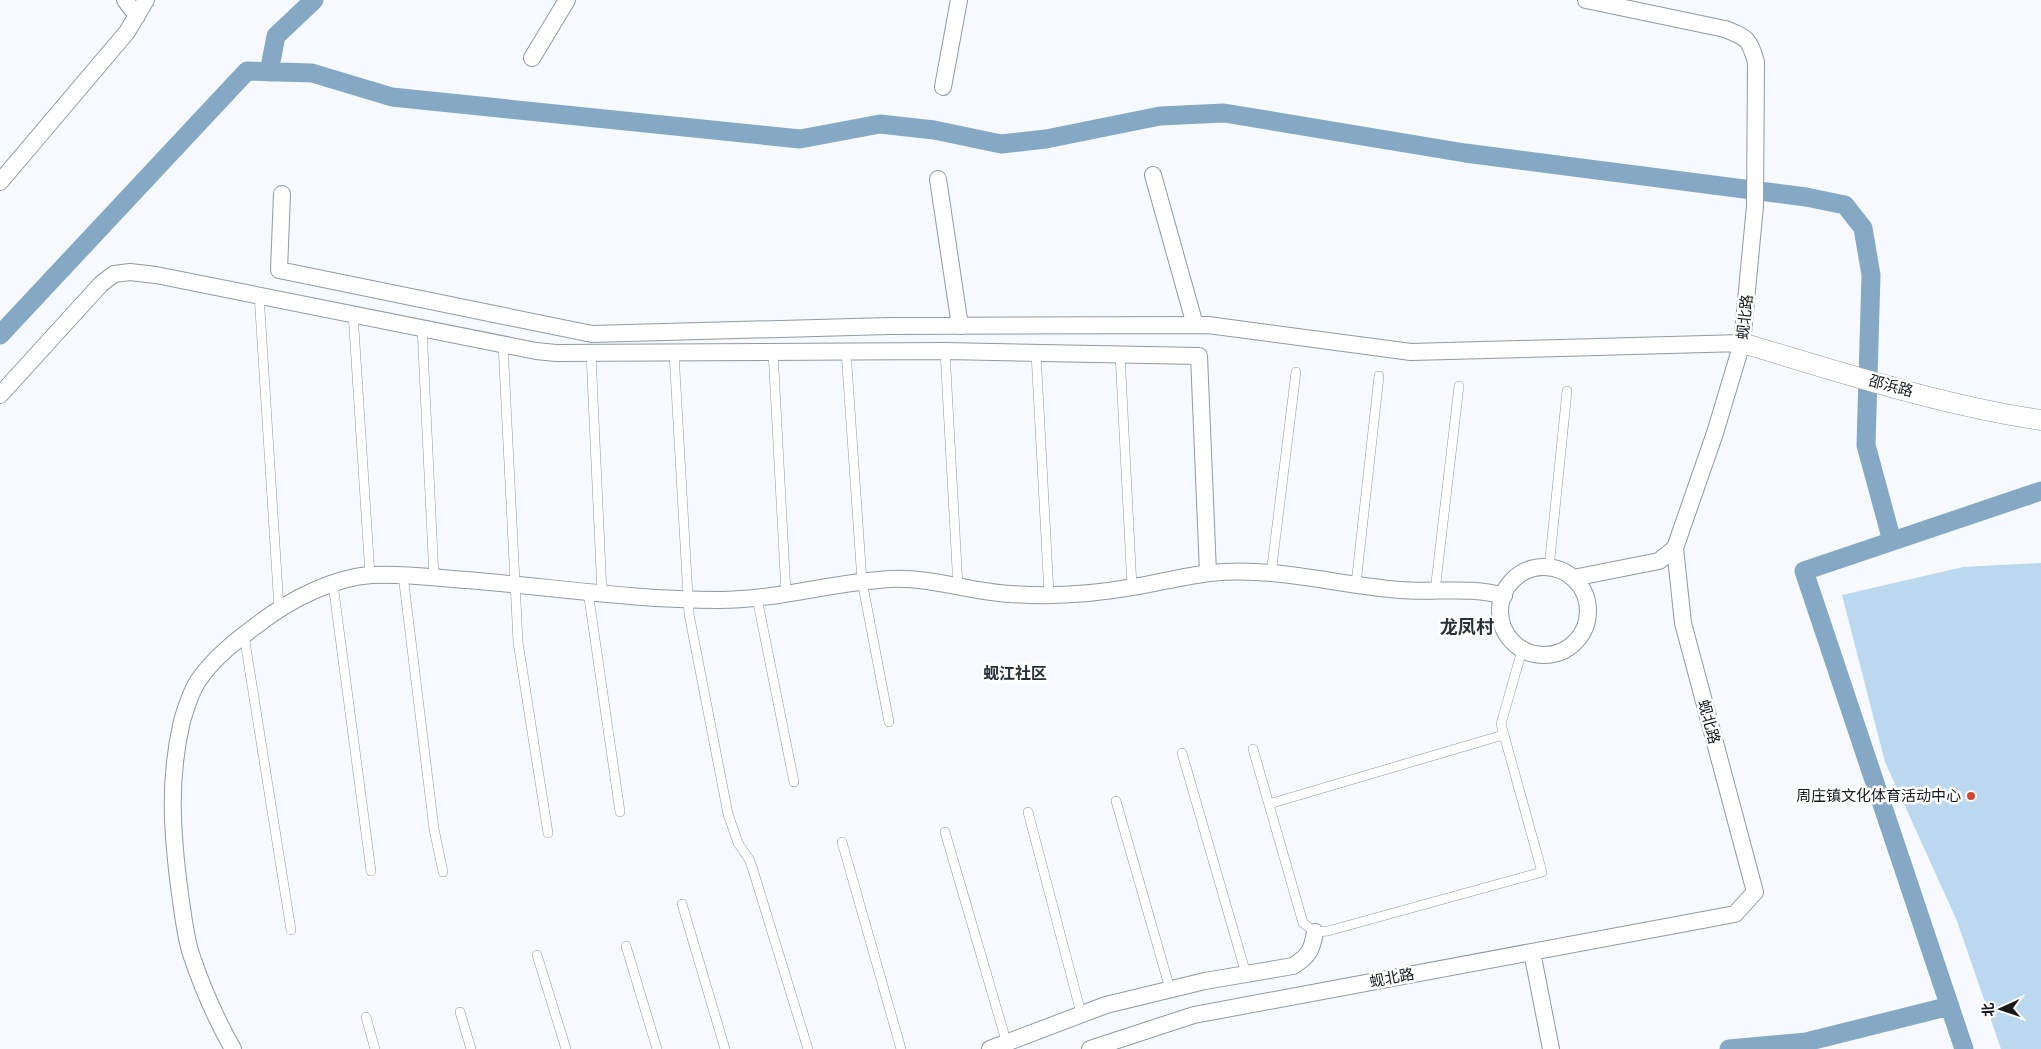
<svg xmlns="http://www.w3.org/2000/svg" width="2041" height="1049" font-family="'Nunito Sans','Noto Sans SC',sans-serif">
	<style>
		.green { fill: #bbd8ee }
		.lines { fill: none; stroke-linecap: round; stroke-linejoin: round }
		.canal { stroke: #85a9c5; stroke-width: 19 }
		.service-casing { stroke: #8f9aa3; stroke-width: 10 }
		.minor-casing { stroke: #8f9aa3; stroke-width: 18 }
		.tertiary-casing { stroke: #8f9aa3; stroke-width: 21 }
		.service { stroke: #fff; stroke-width: 9 }
		.minor { stroke: #fff; stroke-width: 16 }
		.tertiary { stroke: #fff; stroke-width: 20 }
		.poi-dot { fill: #d34730; stroke: #fff; stroke-width: 2 }
		.labels { text-anchor: middle; stroke-width: 5; stroke-linejoin: round; paint-order: stroke }
		.street-label { font-size: 15px; fill: #15191c; stroke: #fff }
		.poi-label { font-size: 15px; fill: #15191c; stroke: #fff; text-anchor: end }
		.neighbourhood-label { font-size: 16px; font-weight: bold; fill: #273037; stroke: #fff }
		.quarter-label { font-size: 18px; font-weight: bold; fill: #273037; stroke: #fff }
	</style>
	<rect width="100%" height="100%" fill="#f6fafe"/>
	<path class="green" d="M 2041,563 L 2041,1049 L 2001,1049 L 1957,921 L 1885,762 L 1842,595 L 1963,567 Z"/>
	<g class="lines">
		<path class="canal" d="M 269,72 L 276,36 L 314,0
			M 0,335 L 247,71 L 312,73 L 392,97 L 800,139 L 880,124 L 934,130 L 1001,144 L 1046,139 L 1160,116 L 1224,113 L 1465,153 L 1806,197 L 1845,205 L 1863,228 L 1871,275 L 1866,445 L 1892,541
			M 1729,1049 L 1806,1042 L 1950,1006
			M 1964,1049 L 1804,571 L 2041,491"/>
		<defs>
			<path id="service" d="M 259,294 L 279,608
				M 353,313 L 370,575
				M 422,327 L 434,578
				M 503,344 L 518,642 L 548,833
				M 773,351 L 786,593
				M 846,351 L 862,581 L 889,722
				M 945,351 L 958,587
				M 674,353 L 689,614 L 728,814 L 738,843 L 749,859 L 753,870 L 808,1049
				M 1036,353 L 1049,594
				M 591,354 L 602,593
				M 1120,354 L 1132,587
				M 1549,568 L 1567,391
				M 1271,574 L 1296,372
				M 403,575 L 434,829 L 443,872
				M 333,584 L 371,871
				M 1356,584 L 1379,376
				M 588,591 L 620,812
				M 1435,591 L 1459,386
				M 757,598 L 794,782
				M 244,635 L 291,930
				M 1253,749 L 1303,923 L 1315,932 L 1328,931 L 1542,872 L 1501,724 L 1522,650
				M 1182,753 L 1246,974
				M 1116,801 L 1170,989
				M 1269,804 L 1503,735
				M 1028,812 L 1081,1013
				M 945,832 L 1007,1044
				M 842,842 L 901,1049
				M 682,904 L 725,1049
				M 626,946 L 657,1049
				M 537,955 L 566,1049
				M 460,1012 L 471,1049
				M 366,1017 L 375,1049"/>
			<path id="minor" d="M 125,0 L 137,16
				M 532,58 L 567,0
				M 943,87 L 959,0
				M 1153,175 L 1195,325
				M 938,179 L 960,326
				M 0,182 L 127,32 L 146,0
				M 282,194 L 279,270 L 592,334 L 889,326 L 1208,325 L 1411,352 L 1742,343
				M 0,395 L 101,284 L 114,274 L 130,272 L 156,275 L 536,351 L 556,353 L 945,351 L 1199,356 L 1208,573
				M1500 611a44 44 0 1 1 88 0a44 44 0 1 1-88 0Z
				M 1573,578 L 1659,561 L 1675,548
				M 1532,952 L 1551,1049
				M 233,1049 C 216,1019 202,987 191,954 C 185,935 183,914 180,894 C 172,834 168,781 182,721 C 186,708 190,693 198,681 C 214,657 238,639 261,622 C 290,600 334,577 372,575 C 403,573 436,578 467,580 C 551,587 635,600 719,600 C 777,600 833,582 891,579 C 932,577 971,592 1011,594 C 1051,597 1094,594 1133,587 C 1158,583 1184,576 1210,573 C 1273,566 1337,585 1400,590 C 1434,593 1471,586 1504,596
				M 990,1049 L 1106,1005 L 1205,981 L 1293,966 C 1309,956 1312,950 1315,932
				M 1090,1049 L 1194,1015 L 1735,914 L 1755,892 L 1683,623 L 1675,548 L 1715,433 L 1742,343 L 1755,206 L 1756,62 C 1749,39 1748,38 1725,29 L 1586,0"/>
			<path id="tertiary" d="M 1742,343 C 1840,372 1940,405 2041,420"/>
		</defs>
		<use href="#service" class="service-casing"/>
		<use href="#minor" class="minor-casing"/>
		<use href="#tertiary" class="tertiary-casing"/>
		<use href="#service" class="service"/>
		<use href="#minor" class="minor"/>
		<use href="#tertiary" class="tertiary"/>
	</g>
	<circle class="poi-dot" cx="1971" cy="796" r="5"/>
	<g class="labels">
		<g class="street-label">
			<text transform="translate(1745 317) rotate(-84)" y="5">蚬北路</text>
			<text transform="translate(1891 386) rotate(15)" y="5">邵浜路</text>
			<text transform="translate(1709 722) rotate(75)" y="5">蚬北路</text>
			<text transform="translate(1392 978) rotate(-11)" y="5">蚬北路</text>
		</g>
		<g class="poi-label">
			<text x="1961" y="801">周庄镇文化体育活动中心</text>
		</g>
		<g class="neighbourhood-label">
			<text x="1015" y="679">蚬江社区</text>
		</g>
		<g class="quarter-label">
			<text x="1467" y="633">龙凤村</text>
		</g>
	</g>
	<g transform="translate(2001 1009) rotate(267)" stroke="#ffffff" stroke-width="4" paint-order="stroke">
	<path d="M0-4L9 19L0 12L-9 19Z" fill="#15191c"/>
	<text y="-8" font-size="14" font-weight="bold" text-anchor="middle" fill="#15191c">北</text>
	</g>
</svg>
